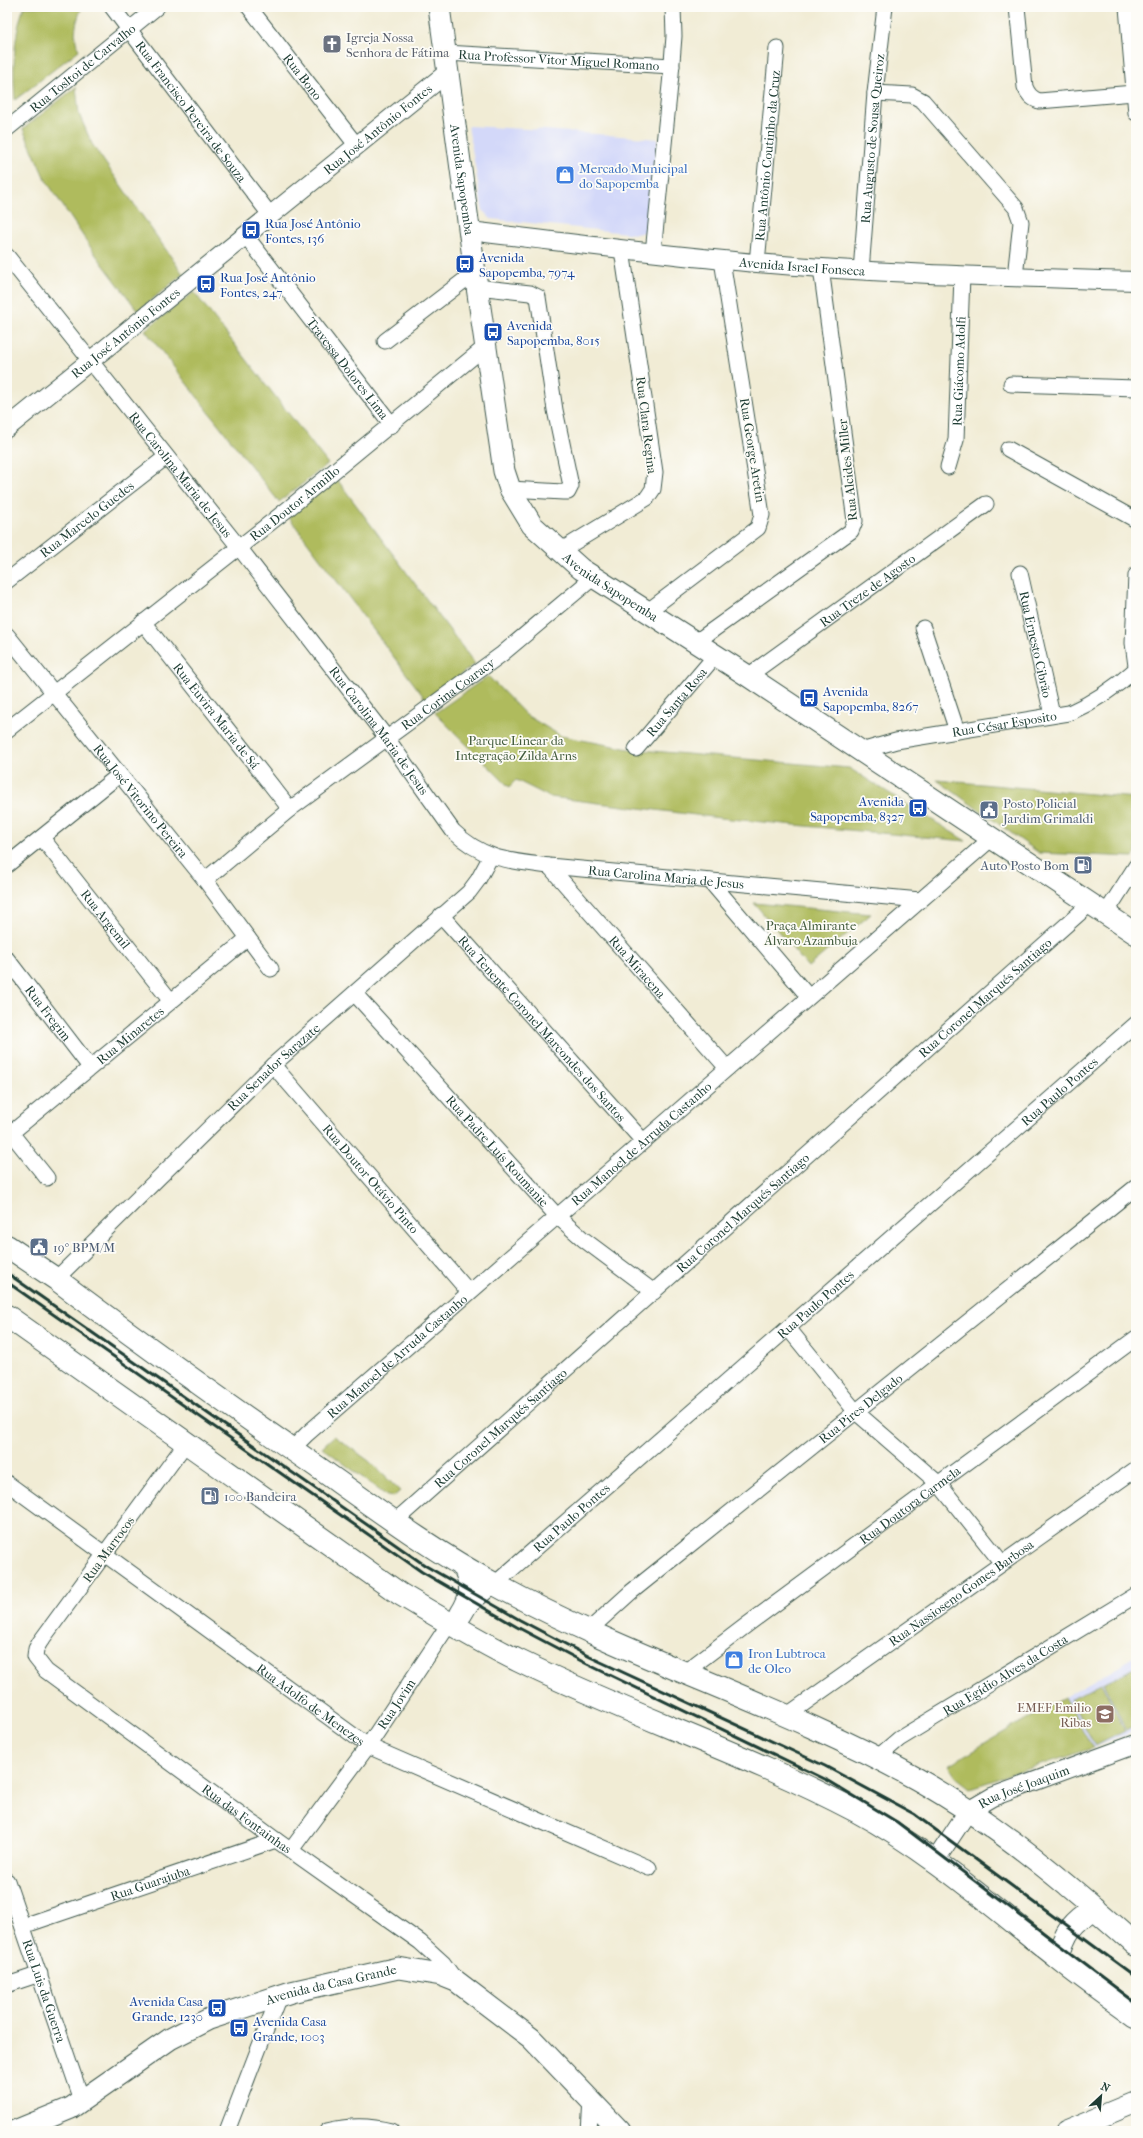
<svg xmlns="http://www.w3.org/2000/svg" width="1143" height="2138" font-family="'IM FELL French Canon',serif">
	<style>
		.built { fill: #d3d8f9 }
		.green { fill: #afbb5d; stroke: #677c48 }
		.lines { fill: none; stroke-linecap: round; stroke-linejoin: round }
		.minor-casing { stroke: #3e574c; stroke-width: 17 }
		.tertiary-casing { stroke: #3e574c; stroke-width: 20 }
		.secondary-casing { stroke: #3e574c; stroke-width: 23 }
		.primary-casing { stroke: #3e574c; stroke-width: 24 }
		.minor { stroke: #fff; stroke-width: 15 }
		.tertiary { stroke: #fff; stroke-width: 18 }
		.secondary { stroke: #fff; stroke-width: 21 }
		.primary { stroke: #fff; stroke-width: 22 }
		.rail { stroke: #1f3d34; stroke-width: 3 }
		.labels { text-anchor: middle; stroke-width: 3.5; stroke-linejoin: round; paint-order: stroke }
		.worship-label { font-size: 13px; fill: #5b616d; stroke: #fdfcf7; text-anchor: start }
		.street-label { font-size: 13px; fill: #1f3d34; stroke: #fdfcf7 }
		.shop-label { font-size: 13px; fill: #366cbe; stroke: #fdfcf7; text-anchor: start }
		.transit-label { font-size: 13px; fill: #164399; stroke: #fdfcf7; text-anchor: start }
		.park-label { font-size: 13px; fill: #435c3e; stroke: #fdfcf7 }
		.service-label { font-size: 13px; fill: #4e5e75; stroke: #fdfcf7; text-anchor: start }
		.education-label { font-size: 13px; fill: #785e54; stroke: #fdfcf7; text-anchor: end }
	</style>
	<rect width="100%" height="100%" fill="#fdfcf7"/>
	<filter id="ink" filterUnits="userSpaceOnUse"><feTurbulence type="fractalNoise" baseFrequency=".025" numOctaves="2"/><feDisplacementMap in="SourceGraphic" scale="8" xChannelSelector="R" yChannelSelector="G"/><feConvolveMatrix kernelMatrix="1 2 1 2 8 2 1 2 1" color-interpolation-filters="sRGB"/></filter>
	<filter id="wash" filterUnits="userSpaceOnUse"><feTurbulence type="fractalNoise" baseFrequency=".012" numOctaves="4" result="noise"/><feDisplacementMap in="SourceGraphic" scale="16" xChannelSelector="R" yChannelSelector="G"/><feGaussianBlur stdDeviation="0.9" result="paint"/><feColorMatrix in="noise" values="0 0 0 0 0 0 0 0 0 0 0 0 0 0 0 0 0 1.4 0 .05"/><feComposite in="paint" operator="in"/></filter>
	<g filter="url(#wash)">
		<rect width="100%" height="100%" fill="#f1ecd5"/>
		<path class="built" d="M 468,126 L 545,130 L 658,139 L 648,231 L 636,234 L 491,219 L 483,211 Z
			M 1136,1656 L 1136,1731 L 1093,1748 L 1064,1697 Z"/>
		<path class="green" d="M 24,7 L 82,7 C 76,22 72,35 79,50 L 15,100 C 13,69 13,37 24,7 Z
			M 76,87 L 79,114 L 92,144 L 183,274 L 138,311 L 93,251 L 45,179 L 23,129 Z
			M 194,292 L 328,464 L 279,502 L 145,330 Z
			M 336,478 L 475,664 L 426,700 L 288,516 Z
			M 488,676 L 526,715 L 561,736 L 629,749 L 849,768 L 966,841 L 720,818 L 550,797 L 516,780 L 509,787 L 435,713 Z
			M 937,780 L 1136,798 L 1136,853 L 1133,857 L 1039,853 Z
			M 754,903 L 765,904 L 871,914 L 808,967 Z
			M 334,1436 L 369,1461 L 400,1491 L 393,1497 L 387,1496 L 322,1447 Z
			M 1134,1668 L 1136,1672 L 1136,1726 L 1127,1731 L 1103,1683 Z
			M 1101,1683 L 1125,1731 L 1095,1746 L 1070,1699 Z
			M 1064,1697 L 1093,1748 L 970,1788 L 956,1777 L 948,1765 Z"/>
	</g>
	<g filter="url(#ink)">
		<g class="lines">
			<defs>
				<g id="minor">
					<path id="s1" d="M 112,7 L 271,216"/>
					<path id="s2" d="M 249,7 L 357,146"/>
					<path d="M 1017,7 L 1025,87 C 1028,94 1031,98 1039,101 L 1134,93"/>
					<path d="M 1127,7 L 1136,113"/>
					<path id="s3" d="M 446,53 L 672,66"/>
					<path d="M 875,93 L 912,95 L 923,101 L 1016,208 L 1021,222 L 1015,277"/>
					<path id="s4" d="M 7,129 L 157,7"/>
					<path id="s5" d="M 246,236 L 392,425"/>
					<path d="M 653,253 L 671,75 L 674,36 L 673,7"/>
					<path id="s6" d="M 7,256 L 238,546 L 386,737 L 453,831 C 483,860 510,861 549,866 L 920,900"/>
					<path id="s7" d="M 757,263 L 777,48"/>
					<path id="s8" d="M 861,271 L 875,93 L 885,7"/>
					<path d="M 477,287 L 530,293 L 538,297 L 555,410 L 571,486 L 568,492 L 563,492 L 510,489"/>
					<path d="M 385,341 L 475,272"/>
					<path d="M 1011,384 L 1136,388"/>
					<path d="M 1008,449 L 1136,520"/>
					<path id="s9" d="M 948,467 L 956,440 L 962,275"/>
					<path d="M 560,551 L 647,498 L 653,489 L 655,472 L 622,250"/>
					<path id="s10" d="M 1020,573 L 1052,715"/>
					<path d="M 1136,575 L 1133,643 L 1136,666"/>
					<path id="s11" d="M 7,581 L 166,457"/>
					<path d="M 648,611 L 758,528 L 762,515 L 722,260"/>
					<path id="s12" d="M 143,622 L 290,809"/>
					<path d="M 923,628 L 957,731"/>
					<path id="s13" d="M 7,635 L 205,880 L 271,969"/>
					<path d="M 696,642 L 851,531 L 855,521 L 821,268"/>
					<path id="s14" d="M 748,676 L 986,504"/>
					<path id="s15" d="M 7,730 L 289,508 L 485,347"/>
					<path id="s16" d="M 636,749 L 716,655"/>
					<path id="s17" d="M 861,751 L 896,741 L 1069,713 C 1094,702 1116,687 1136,669"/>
					<path id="s18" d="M 42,838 L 170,1000"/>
					<path d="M 7,865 L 119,775"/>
					<path id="s19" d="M 549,866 L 727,1068"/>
					<path id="s20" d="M 205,880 L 290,809 L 502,654 L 594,577"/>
					<path d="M 710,881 L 808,996"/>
					<path d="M 1106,913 L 1136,866"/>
					<path id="s21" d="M 441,915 L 643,1141"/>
					<path id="s22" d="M 7,959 L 90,1067"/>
					<path id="s23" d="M 355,994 L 557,1216 L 583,1239 L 654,1292"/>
					<path id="s24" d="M 273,1065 L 469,1292"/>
					<path d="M 7,1128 L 47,1178"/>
					<path id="s25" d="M 11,1133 L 248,938"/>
					<path id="s26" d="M 56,1279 L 273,1065 L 469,892 L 478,880 L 491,856"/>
					<path d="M 788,1328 L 856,1412 L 939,1484 L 1002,1563"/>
					<path id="s27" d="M 186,1443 L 40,1642 L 36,1649 L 35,1657 L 46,1671 L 276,1840 L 420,1942 L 443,1963 L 456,1981"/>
					<path id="s28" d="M 292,1449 L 307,1434 L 992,838"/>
					<path id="s29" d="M 7,1483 L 368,1746 L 649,1868"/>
					<path id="s30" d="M 394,1522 L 1091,903"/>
					<path id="s31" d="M 588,1631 L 631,1592 L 1136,1187"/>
					<path id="s32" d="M 685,1672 L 748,1624 L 1136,1338"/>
					<path id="s33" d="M 786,1716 L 1136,1469"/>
					<path id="s34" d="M 877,1758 L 899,1739 L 1136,1595"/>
					<path id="s35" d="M 291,1850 L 368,1746 L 449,1624 L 1136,1024"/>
					<path id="s36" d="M 7,1881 L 82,2100"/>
					<path id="s37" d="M 23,1926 L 276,1840"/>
					<path d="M 7,1985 L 40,1974"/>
					<path d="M 227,2131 L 279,1996"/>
					<path d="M 327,2131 C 349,2125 369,2125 391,2131"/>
					<path d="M 589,2131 L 591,2099"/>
				</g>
				<g id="tertiary">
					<path id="s38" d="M 469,231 C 565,242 660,255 757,263 C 883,274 1010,277 1136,281"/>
					<path id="s39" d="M 7,428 L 448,72"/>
					<path id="s40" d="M 935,1861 L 968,1811 L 992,1797 L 1136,1744"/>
				</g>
				<g id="secondary">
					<path id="s41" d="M 439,7 L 477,287 L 504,471 L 510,489 L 532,525 L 581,569 L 748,676 L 1136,934"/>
					<path id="s42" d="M 15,2131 L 71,2108 L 170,2039 L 209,2019 L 291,1992 L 398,1968 L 441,1975 L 456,1981 L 531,2038 L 620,2131"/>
					<path d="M 1066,2131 L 1136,2102"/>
				</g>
				<path id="primary" d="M 7,1246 L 56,1279 C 141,1343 228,1405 316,1466 C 375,1508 434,1552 498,1586 C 633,1660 782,1704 917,1779 C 997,1824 1068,1884 1136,1945
					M 7,1316 L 400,1594 C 439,1617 478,1641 519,1661 C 629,1715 748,1754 856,1811 C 929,1850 992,1906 1057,1957 C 1083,1978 1110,1997 1136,2016
					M 461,1614 C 472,1597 473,1586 464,1567
					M 1058,1958 C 1065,1931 1072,1923 1095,1908"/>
			</defs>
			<use href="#minor" class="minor-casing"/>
			<use href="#tertiary" class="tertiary-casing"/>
			<use href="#secondary" class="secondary-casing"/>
			<use href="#primary" class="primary-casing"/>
			<use href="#minor" class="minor"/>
			<use href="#tertiary" class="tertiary"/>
			<use href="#secondary" class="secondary"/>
			<use href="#primary" class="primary"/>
			<path class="rail" d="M 7,1273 L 426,1566 L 520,1620 L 590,1657 L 825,1766 L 914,1814 L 1136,1977
				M 7,1282 L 422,1572 L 517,1627 L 587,1664 L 829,1781 L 897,1822 L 1136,2003"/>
		</g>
	</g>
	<defs>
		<symbol id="church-square" viewBox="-11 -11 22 22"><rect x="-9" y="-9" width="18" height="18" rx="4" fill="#6b7280" stroke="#fdfcf7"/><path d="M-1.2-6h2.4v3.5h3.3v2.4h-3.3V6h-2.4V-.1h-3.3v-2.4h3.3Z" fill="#fff"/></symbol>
		<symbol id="shop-square" viewBox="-11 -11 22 22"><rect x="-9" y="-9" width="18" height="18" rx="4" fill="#3f7fe0" stroke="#fdfcf7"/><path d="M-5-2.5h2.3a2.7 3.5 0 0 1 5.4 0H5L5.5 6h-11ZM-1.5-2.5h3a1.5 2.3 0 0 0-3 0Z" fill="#fff"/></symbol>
		<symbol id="bus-square" viewBox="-11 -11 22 22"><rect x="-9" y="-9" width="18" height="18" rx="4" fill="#1a4fb4" stroke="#fdfcf7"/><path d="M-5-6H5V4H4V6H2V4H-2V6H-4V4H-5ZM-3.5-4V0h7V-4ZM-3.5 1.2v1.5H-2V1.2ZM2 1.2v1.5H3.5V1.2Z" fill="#fff"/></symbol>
		<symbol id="civic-square" viewBox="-11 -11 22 22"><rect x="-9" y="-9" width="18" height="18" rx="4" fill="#5c6f8a" stroke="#fdfcf7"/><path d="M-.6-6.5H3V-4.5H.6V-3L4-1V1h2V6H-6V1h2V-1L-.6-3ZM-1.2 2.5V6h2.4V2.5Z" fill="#fff"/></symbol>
		<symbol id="fuel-square" viewBox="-11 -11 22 22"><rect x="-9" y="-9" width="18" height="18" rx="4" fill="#5c6f8a" stroke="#fdfcf7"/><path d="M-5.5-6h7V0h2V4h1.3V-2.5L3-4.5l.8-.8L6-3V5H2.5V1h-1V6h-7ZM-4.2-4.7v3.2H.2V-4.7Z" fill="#fff"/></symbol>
		<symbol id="school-square" viewBox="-11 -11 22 22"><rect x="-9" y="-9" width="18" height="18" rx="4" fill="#8d6e63" stroke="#fdfcf7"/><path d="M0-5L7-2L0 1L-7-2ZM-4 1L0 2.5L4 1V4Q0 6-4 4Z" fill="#fff"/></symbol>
	</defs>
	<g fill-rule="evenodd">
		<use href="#church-square" x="321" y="33" width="22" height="22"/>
		<use href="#shop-square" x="554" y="164" width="22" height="22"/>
		<use href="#bus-square" x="240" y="219" width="22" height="22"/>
		<use href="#bus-square" x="454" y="253" width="22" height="22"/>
		<use href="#bus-square" x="195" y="273" width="22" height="22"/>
		<use href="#bus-square" x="482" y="321" width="22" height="22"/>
		<use href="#bus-square" x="798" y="687" width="22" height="22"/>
		<use href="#bus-square" x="907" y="797" width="22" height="22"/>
		<use href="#civic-square" x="978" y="799" width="22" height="22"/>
		<use href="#fuel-square" x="1072" y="854" width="22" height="22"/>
		<use href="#civic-square" x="28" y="1236" width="22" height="22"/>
		<use href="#fuel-square" x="199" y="1485" width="22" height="22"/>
		<use href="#shop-square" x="723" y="1649" width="22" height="22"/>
		<use href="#school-square" x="1094" y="1703" width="22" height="22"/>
		<use href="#bus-square" x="206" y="1997" width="22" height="22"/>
		<use href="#bus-square" x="228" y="2017" width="22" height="22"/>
	</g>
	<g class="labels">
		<g class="worship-label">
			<text x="346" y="42">Igreja Nossa<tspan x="346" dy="15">Senhora de Fátima</tspan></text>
		</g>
		<g class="street-label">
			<text dy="5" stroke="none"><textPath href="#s3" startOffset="113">Rua Professor Vitor Miguel Romano</textPath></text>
			<text dy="5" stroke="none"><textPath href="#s4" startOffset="97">Rua Tosltoi de Carvalho</textPath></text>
			<text dy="5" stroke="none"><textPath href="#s2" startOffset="88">Rua Bono</textPath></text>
			<text dy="5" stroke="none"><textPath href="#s1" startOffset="131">Rua Francisco Pereira de Souza</textPath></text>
			<text dy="5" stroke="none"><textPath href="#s39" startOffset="476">Rua José Antônio Fontes</textPath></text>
			<text dy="5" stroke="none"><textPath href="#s8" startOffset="133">Rua Augusto de Sousa Queiroz</textPath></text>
			<text dy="5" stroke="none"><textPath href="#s7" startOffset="108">Rua Antônio Coutinho da Cruz</textPath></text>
			<text dy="5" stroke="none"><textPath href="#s41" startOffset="174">Avenida Sapopemba</textPath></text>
			<text dy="5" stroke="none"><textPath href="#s38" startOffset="335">Avenida Israel Fonseca</textPath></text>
			<text dy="5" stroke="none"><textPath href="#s39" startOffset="152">Rua José Antônio Fontes</textPath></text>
			<text dy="5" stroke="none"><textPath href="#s5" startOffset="167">Travessa Dolores Lima</textPath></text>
			<text dy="5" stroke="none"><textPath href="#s9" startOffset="97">Rua Giácomo Adolfi</textPath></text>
			<text transform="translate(647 425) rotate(83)" y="5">Rua Clara Regina</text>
			<text transform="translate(753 450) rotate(81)" y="5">Rua George Aretin</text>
			<text transform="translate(847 470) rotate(-96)" y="5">Rua Alcides Miller</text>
			<text dy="5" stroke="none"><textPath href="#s6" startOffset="279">Rua Carolina Maria de Jesus</textPath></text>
			<text dy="5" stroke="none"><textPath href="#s15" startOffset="366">Rua Doutor Armillo</textPath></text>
			<text dy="5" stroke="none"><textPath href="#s11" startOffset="101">Rua Marcelo Guedes</textPath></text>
			<text dy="5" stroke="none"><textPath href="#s41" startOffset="630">Avenida Sapopemba</textPath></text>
			<text dy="5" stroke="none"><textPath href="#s14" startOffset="147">Rua Treze de Agosto</textPath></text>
			<text dy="5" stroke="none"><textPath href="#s10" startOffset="73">Rua Ernesto Cibrão</textPath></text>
			<text dy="5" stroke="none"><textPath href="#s20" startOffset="306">Rua Corina Coaracy</textPath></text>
			<text dy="5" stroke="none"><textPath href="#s16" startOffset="62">Rua Santa Rosa</textPath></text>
			<text dy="5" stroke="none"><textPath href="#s12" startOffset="119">Rua Euvira Maria de Sá</textPath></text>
			<text dy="5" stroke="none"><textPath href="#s17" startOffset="146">Rua César Esposito</textPath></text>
			<text dy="5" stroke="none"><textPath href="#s6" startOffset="603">Rua Carolina Maria de Jesus</textPath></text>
			<text dy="5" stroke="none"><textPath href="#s13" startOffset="213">Rua José Vitorino Pereira</textPath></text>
			<text dy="5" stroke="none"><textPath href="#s6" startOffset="950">Rua Carolina Maria de Jesus</textPath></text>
			<text dy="5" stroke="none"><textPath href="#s18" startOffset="103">Rua Argemil</textPath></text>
			<text dy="5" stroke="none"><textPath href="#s19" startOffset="134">Rua Miracena</textPath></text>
			<text dy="5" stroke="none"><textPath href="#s30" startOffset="790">Rua Coronel Marqués Santiago</textPath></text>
			<text dy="5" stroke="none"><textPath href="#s22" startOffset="68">Rua Fregim</textPath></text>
			<text dy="5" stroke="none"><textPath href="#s21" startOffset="152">Rua Tenente Coronel Marcondes dos Santos</textPath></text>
			<text dy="5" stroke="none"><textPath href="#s25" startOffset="154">Rua Minaretes</textPath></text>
			<text dy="5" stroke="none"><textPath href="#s26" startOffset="304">Rua Senador Sarazate</textPath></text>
			<text dy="5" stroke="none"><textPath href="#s35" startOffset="1086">Rua Paulo Pontes</textPath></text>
			<text dy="5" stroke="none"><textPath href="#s28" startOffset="464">Rua Manoel de Arruda Castanho</textPath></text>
			<text dy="5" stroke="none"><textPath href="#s23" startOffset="212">Rua Padre Luís Roumanie</textPath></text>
			<text dy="5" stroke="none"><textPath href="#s24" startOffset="150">Rua Doutor Otávio Pinto</textPath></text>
			<text dy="5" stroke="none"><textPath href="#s30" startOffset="466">Rua Coronel Marqués Santiago</textPath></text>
			<text dy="5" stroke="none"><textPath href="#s35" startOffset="762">Rua Paulo Pontes</textPath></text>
			<text dy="5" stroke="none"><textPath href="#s28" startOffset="140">Rua Manoel de Arruda Castanho</textPath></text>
			<text dy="5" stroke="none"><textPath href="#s31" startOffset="352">Rua Pires Delgado</textPath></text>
			<text dy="5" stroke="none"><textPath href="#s30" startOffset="142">Rua Coronel Marqués Santiago</textPath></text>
			<text dy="5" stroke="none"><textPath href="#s32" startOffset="280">Rua Doutora Carmela</textPath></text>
			<text dy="5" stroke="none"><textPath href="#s35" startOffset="438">Rua Paulo Pontes</textPath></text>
			<text transform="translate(108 1549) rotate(-54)" y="5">Rua Marrocos</text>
			<text dy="5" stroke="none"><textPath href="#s33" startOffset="214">Rua Nassioseno Gomes Barbosa</textPath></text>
			<text dy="5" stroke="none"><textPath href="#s34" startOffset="153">Rua Egídio Alves da Costa</textPath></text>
			<text dy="5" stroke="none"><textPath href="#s35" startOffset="180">Rua Jovim</textPath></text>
			<text dy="5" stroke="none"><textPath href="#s29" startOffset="376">Rua Adolfo de Menezes</textPath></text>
			<text dy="5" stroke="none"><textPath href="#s40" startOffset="121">Rua José Joaquim</textPath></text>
			<text dy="5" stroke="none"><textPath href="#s27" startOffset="530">Rua das Fontainhas</textPath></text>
			<text dy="5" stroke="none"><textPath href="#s37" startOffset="134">Rua Guarajuba</textPath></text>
			<text dy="5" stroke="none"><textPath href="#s42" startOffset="352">Avenida da Casa Grande</textPath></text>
			<text dy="5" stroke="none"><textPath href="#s36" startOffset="116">Rua Luis da Guerra</textPath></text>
		</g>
		<g class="shop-label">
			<text x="579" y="173">Mercado Municipal<tspan x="579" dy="15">do Sapopemba</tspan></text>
			<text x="748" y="1658">Iron Lubtroca<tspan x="748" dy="15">de Oleo</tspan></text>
		</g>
		<g class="transit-label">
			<text x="265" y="228">Rua José Antônio<tspan x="265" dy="15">Fontes, 136</tspan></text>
			<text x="479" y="262">Avenida<tspan x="479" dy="15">Sapopemba, 7974</tspan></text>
			<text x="220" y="282">Rua José Antônio<tspan x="220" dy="15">Fontes, 247</tspan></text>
			<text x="507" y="330">Avenida<tspan x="507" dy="15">Sapopemba, 8015</tspan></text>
			<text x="823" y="696">Avenida<tspan x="823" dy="15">Sapopemba, 8267</tspan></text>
			<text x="904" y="806" text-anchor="end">Avenida<tspan x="904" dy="15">Sapopemba, 8327</tspan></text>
			<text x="203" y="2006" text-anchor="end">Avenida Casa<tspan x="203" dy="15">Grande, 1230</tspan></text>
			<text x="253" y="2026">Avenida Casa<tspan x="253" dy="15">Grande, 1003</tspan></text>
		</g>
		<g class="park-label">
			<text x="516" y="745">Parque Linear da<tspan x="516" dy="15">Integração Zilda Arns</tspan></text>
			<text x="811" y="930">Praça Almirante<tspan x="811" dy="15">Álvaro Azambuja</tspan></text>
		</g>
		<g class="service-label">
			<text x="1003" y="808">Posto Policial<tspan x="1003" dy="15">Jardim Grimaldi</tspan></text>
			<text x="1069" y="870" text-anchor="end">Auto Posto Bom</text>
			<text x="53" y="1252">19º BPM/M</text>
			<text x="224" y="1501">100 Bandeira</text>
		</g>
		<g class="education-label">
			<text x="1091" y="1712">EMEF Emilio<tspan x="1091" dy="15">Ribas</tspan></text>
		</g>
	</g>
	<rect width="1143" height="2138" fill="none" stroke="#fdfcf7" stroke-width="24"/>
	<g transform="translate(1101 2096) rotate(26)" stroke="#fdfcf7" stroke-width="3" paint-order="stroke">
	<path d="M0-3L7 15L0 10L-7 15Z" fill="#1f3d34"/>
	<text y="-6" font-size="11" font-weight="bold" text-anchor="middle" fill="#1f3d34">N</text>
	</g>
</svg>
